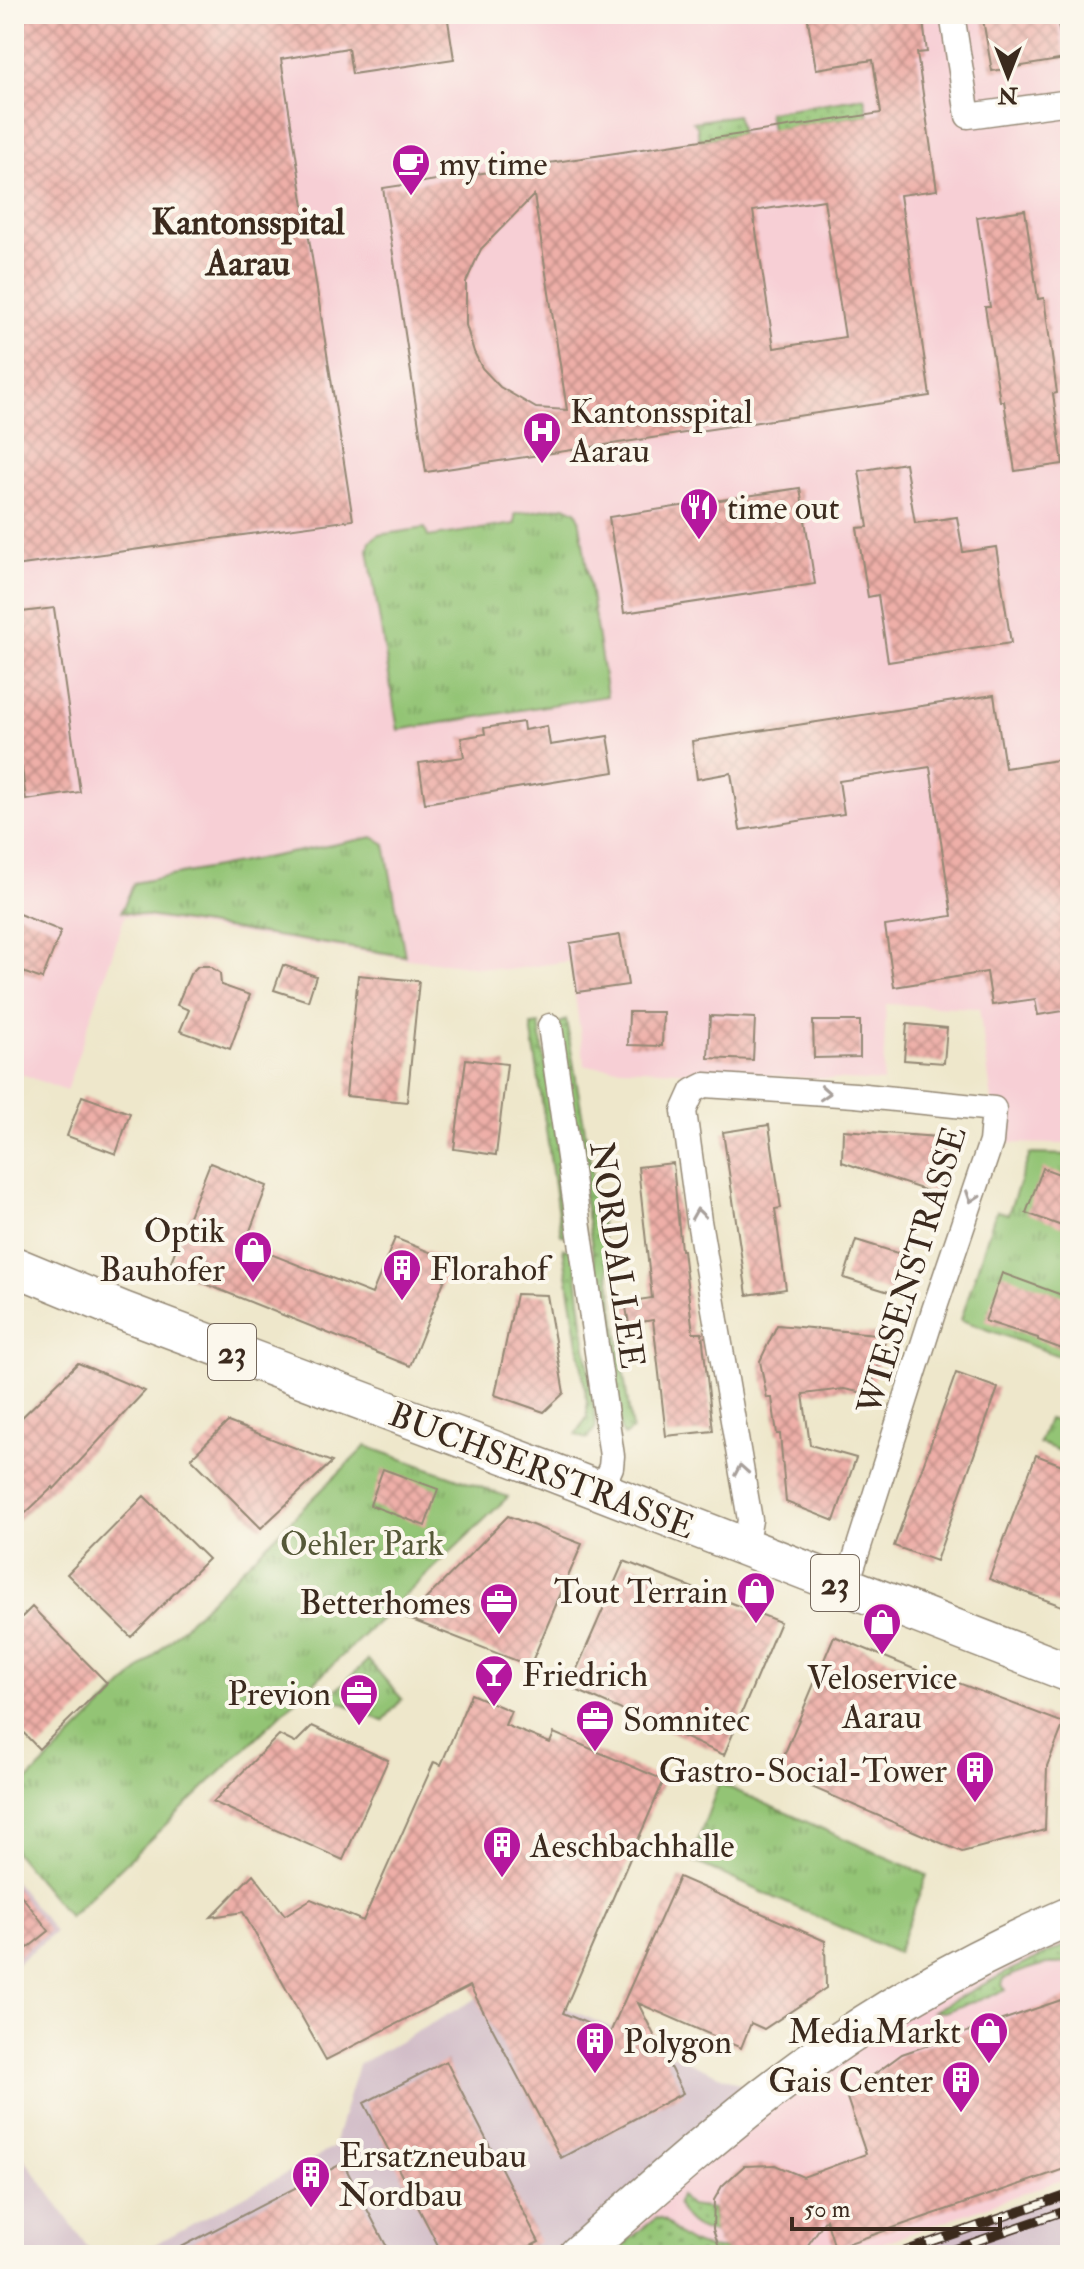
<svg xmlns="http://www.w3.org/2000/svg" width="1084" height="2269" font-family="'IM FELL Double Pica',serif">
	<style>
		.built { fill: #f7cfd5 }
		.industrial { fill: #d2bdc8 }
		.grass { fill: url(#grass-tufts); stroke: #677749; stroke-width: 2 }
		.garden { fill: url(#garden-dots); stroke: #677749; stroke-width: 2 }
		.building { fill: url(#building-cross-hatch); fill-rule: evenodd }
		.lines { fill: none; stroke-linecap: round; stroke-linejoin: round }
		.street-casing { stroke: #948874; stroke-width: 27 }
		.primary-casing { stroke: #948874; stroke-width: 41 }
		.street { stroke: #fff; stroke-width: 24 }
		.primary { stroke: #fff; stroke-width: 38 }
		.rail-casing { stroke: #3b2a1e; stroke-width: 9 }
		.rail { stroke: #fbf7ec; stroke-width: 6; stroke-dasharray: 18; stroke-linecap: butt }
		.oneway { stroke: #a79f9a }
		.labels { text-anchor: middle; stroke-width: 8; stroke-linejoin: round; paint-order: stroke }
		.shield { fill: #fbf7ec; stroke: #75685c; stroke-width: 2 }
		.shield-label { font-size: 32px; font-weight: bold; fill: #3b2a1e }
		.poi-label { font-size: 34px; fill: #3b2a1e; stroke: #fbf7ec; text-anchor: start }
		.street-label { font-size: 34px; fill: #3b2a1e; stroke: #fbf7ec }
		.park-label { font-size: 34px; fill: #555838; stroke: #fbf7ec }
		.neighbourhood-label { font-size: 36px; font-weight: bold; fill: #3b2a1e; stroke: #fbf7ec }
	</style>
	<defs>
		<pattern id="grass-tufts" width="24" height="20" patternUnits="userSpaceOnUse" patternTransform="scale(2)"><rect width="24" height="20" fill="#93c474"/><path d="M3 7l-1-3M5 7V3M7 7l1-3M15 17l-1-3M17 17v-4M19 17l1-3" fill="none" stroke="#799f5f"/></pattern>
		<pattern id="garden-dots" width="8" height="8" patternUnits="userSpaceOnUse" patternTransform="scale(2)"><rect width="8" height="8" fill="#93c474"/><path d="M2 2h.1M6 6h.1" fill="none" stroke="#799f5f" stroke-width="1.8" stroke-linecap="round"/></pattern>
		<pattern id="building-cross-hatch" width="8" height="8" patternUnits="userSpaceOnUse" patternTransform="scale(2)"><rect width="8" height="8" fill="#eeafa8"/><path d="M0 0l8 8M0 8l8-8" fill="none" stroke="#c28f88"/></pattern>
	</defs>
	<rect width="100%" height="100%" fill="#fbf7ec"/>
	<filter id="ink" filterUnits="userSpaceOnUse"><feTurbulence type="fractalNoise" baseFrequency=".0125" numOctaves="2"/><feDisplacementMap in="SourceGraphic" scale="16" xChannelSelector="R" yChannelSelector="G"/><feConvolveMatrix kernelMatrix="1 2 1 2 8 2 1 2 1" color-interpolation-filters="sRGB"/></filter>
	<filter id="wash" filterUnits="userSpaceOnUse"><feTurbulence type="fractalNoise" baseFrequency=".006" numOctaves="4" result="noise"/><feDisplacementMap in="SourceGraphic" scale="32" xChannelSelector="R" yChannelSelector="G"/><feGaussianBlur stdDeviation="1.8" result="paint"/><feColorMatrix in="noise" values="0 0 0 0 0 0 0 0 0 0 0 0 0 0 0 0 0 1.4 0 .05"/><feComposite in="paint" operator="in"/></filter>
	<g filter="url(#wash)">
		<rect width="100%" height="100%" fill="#eee7cb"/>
		<path class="built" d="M 14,14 L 1070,14 L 1070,1144 L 998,1143 L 979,1008 L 886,1004 L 883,1082 L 585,1066 L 570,961 L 507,970 L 407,959 L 125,916 L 66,1091 L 14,1071 Z
			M 1070,1916 L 1070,2177 L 849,2255 L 578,2255 L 765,2095 Z"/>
		<path class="industrial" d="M 14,1880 L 55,1932 L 14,1966 Z
			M 511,1984 L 765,2095 L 578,2255 L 135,2255 L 333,2148 L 358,2065 L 475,1999 Z
			M 14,2143 L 93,2255 L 14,2255 Z
			M 1070,2186 L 1070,2255 L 867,2255 L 981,2216 Z"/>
		<path class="grass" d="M 565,506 L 576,511 L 579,517 L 607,696 L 398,730 L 368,550 L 370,541 L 378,535 L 425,528 L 428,537 L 515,524 L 515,514 Z
			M 373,837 L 385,844 L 405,956 L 121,912 L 134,883 Z
			M 1030,1154 L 1070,1155 L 1070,1360 L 961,1320 L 994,1217 L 997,1211 L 1008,1214 Z
			M 1048,1419 L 1070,1425 L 1070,1455 L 1039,1443 Z
			M 366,1446 L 508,1497 L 69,1917 L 14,1851 L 14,1794 Z
			M 368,1660 L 402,1699 L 383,1721 L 329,1697 Z
			M 719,1783 L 927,1875 L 897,1953 L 691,1860 Z"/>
		<path class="garden" d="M 864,97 L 868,115 L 771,130 L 768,112 Z
			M 737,115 L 741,134 L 699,140 L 697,126 L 693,122 Z
			M 566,1020 L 606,1253 L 632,1430 L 624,1436 L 621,1431 L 557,1024 Z
			M 539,1024 L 573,1237 L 561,1235 L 531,1025 Z
			M 563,1248 L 574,1250 L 596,1427 L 587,1439 L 576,1435 L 587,1417 L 587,1401 Z
			M 1070,1943 L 1070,1962 C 1062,1964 1058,1964 1050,1964 C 1039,1964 1014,1974 1004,1979 L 1002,1985 L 1006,1990 L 944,2012 L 933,2011 L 1011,1970 Z
			M 680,2195 L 689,2206 L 713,2209 L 714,2233 C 696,2230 683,2221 677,2203 Z
			M 656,2218 C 667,2219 669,2226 678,2234 C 690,2244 707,2250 723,2249 L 730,2255 L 610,2255 Z"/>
		<g id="blocks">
			<path class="building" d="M 14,14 L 447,14 L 454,59 L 352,74 L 348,48 L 281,59 L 353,520 L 14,566 Z
				M 807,14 L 922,14 L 927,52 L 917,53 L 937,190 L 900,195 L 930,396 L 426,472 L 383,188 L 881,113 L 873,60 L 816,69 ZM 534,195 L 567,410 L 536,408 L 500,387 L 482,368 L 474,352 L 466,325 L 466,282 L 481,249 ZM 824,200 L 845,337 L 774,348 L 753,211 Z
				M 982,14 L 1056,14 L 1065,59 L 992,71 Z
				M 1025,210 L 1038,299 L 1044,298 L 1057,393 L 1053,394 L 1063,464 L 1015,471 L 1004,401 L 1000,401 L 985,307 L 990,307 L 977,217 Z
				M 905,463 L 915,523 L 957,517 L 963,552 L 996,547 L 1011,643 L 888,662 L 878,595 L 868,597 L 857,528 L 868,527 L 859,471 Z
				M 800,488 L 815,584 L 624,613 L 609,517 Z
				M 54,608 L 80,792 L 26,800 L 22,768 L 14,769 L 14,613 Z
				M 994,695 L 1005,768 L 1070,758 L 1070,1010 L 1038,1015 L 1035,999 L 992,1005 L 987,972 L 894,987 L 885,926 L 952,916 L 930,767 L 839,781 L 844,814 L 740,830 L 731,773 L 697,779 L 692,741 Z
				M 523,722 L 524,730 L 547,726 L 550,745 L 608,736 L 614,772 L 425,803 L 419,763 L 464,757 L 461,738 L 485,734 L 484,728 Z
				M 14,912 L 61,931 L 42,979 L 14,969 Z
				M 620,935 L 628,985 L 577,992 L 570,943 Z
				M 283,965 L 316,976 L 308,1001 L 274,990 Z
				M 198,966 L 209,966 L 220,973 L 221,985 L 250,995 L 230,1049 L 180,1031 L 189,1010 L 177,1005 L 190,974 Z
				M 358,975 L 419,981 L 407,1102 L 346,1096 Z
				M 629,1012 L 663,1012 L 662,1046 L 628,1045 Z
				M 710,1016 L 755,1018 L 753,1060 L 708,1058 Z
				M 813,1021 L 860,1021 L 860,1057 L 814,1058 Z
				M 907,1024 L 947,1028 L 944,1063 L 904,1060 Z
				M 466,1059 L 507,1064 L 496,1155 L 454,1149 Z
				M 82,1096 L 130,1113 L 116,1154 L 67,1136 Z
				M 769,1125 L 781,1208 L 775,1209 L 786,1289 L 747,1295 L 723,1132 Z
				M 843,1130 L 951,1138 L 936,1194 L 842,1162 Z
				M 210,1163 L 267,1186 L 245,1244 L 372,1294 L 395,1238 L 452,1261 L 410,1366 L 168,1269 Z
				M 673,1163 L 681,1250 L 683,1250 L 693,1333 L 702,1333 L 713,1431 L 666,1436 L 653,1320 L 629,1324 L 625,1302 L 652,1298 L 638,1167 Z
				M 1043,1168 L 1070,1178 L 1070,1229 L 1026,1213 Z
				M 856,1240 L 904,1255 L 892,1293 L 844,1278 Z
				M 1002,1273 L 1070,1298 L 1070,1352 L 1038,1340 L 1038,1338 L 985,1321 Z
				M 516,1294 L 547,1295 L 564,1393 L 544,1412 L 495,1395 Z
				M 777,1325 L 887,1335 L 869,1394 L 844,1389 L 803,1394 L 810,1445 L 856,1458 L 834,1521 L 786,1502 L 780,1434 L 777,1434 L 772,1398 L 767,1398 L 760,1361 Z
				M 78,1363 L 145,1391 L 54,1489 L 53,1487 L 14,1524 L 14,1425 Z
				M 956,1373 L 998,1388 L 936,1561 L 894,1546 Z
				M 228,1422 L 332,1462 L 261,1528 L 191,1458 Z
				M 1036,1455 L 1070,1468 L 1070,1609 L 989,1579 Z
				M 383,1469 L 438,1489 L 425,1526 L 370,1505 Z
				M 144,1496 L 208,1559 L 131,1637 L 67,1574 Z
				M 508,1516 L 582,1544 L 530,1666 L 407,1618 Z
				M 624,1561 L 780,1622 L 724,1755 L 569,1687 Z
				M 32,1607 L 107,1683 L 39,1749 L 14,1723 L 14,1625 Z
				M 834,1636 L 955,1686 L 956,1682 L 1064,1723 L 1047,1766 L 1045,1830 L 962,1852 L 777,1772 Z
				M 471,1694 L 511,1711 L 505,1725 L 550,1743 L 554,1733 L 664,1780 L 563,2013 L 610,2033 L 679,1877 L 825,1941 L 826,1988 L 764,2029 L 751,2023 L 741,2048 L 638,2003 L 683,2093 L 561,2158 L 470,1986 L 326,2060 L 243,1912 L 211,1917 L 253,1874 L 285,1915 L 311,1899 L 363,1921 L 434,1762 L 441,1765 Z
				M 312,1726 L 388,1760 L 343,1860 L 213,1802 L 279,1735 L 295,1743 Z
				M 14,1886 L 49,1931 L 14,1959 Z
				M 1070,1997 L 1070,2167 L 835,2248 L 826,2219 L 801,2255 L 730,2255 L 718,2244 L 713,2229 L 714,2200 L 722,2186 L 744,2166 L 775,2165 L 803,2177 L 866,2154 L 846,2095 L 902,2054 Z
				M 446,2061 L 539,2242 L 513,2255 L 443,2255 L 364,2103 Z
				M 343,2163 L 391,2255 L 166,2255 Z"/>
		</g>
	</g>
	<g filter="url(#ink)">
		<use href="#blocks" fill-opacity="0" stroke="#948874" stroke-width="2"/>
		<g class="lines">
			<defs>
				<path id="street" d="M 952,14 L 968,116 L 1070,102
					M 550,1026 L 612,1456 L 611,1467 L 600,1492
					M 745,1547 L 750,1520 L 699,1221 L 684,1111 L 693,1091 L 705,1085 L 855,1095 L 994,1109 L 991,1142 L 934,1310 L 846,1587"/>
				<path id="primary" d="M 14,1266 L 123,1311 L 544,1469 L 1070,1673
					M 578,2255 C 650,2191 723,2125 801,2068 C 883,2008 976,1956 1070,1916"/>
			</defs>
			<use href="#street" class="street-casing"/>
			<use href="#primary" class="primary-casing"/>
			<use href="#street" class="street"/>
			<use href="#primary" class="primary"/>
			<defs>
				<path id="rail" d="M 893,2255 L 1070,2194
					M 937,2255 L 1070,2209"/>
			</defs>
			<use href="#rail" class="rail-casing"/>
			<use href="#rail" class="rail"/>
		</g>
		<defs><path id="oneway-chevron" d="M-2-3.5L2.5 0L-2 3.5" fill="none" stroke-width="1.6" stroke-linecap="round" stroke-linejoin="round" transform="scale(2)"/></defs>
		<g class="oneway">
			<use href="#oneway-chevron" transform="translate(825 1093) rotate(4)"/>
			<use href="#oneway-chevron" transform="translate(972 1197) rotate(109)"/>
			<use href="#oneway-chevron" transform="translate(698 1214) rotate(-98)"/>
			<use href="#oneway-chevron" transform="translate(741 1470) rotate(-100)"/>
		</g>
	</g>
	<defs>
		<symbol id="cafe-pin" viewBox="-11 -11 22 30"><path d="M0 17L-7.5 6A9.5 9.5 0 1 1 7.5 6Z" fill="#b5179e" stroke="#fbf7ec"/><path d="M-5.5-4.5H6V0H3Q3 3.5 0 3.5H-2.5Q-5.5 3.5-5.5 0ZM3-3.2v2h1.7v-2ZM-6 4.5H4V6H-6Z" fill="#fff"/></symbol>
		<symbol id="hospital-pin" viewBox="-11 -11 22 30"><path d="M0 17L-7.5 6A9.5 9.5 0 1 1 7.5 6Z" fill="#b5179e" stroke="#fbf7ec"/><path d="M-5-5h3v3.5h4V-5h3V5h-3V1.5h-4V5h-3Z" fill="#fff"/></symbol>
		<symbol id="restaurant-pin" viewBox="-11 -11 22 30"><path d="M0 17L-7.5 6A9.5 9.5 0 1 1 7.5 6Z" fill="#b5179e" stroke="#fbf7ec"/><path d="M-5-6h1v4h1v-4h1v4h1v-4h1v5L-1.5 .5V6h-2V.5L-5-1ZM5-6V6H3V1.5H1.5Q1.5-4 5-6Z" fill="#fff"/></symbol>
		<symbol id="shop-pin" viewBox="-11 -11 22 30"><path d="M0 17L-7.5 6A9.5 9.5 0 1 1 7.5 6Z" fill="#b5179e" stroke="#fbf7ec"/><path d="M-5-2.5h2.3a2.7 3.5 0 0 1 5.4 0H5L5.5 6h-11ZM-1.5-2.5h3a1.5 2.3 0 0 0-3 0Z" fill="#fff"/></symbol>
		<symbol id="building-pin" viewBox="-11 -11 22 30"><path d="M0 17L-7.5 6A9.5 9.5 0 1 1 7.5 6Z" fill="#b5179e" stroke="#fbf7ec"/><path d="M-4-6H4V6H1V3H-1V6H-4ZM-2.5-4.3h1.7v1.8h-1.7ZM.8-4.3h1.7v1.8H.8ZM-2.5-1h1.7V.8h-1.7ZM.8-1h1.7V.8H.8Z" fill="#fff"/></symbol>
		<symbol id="office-pin" viewBox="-11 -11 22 30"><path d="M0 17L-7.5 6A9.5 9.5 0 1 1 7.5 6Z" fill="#b5179e" stroke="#fbf7ec"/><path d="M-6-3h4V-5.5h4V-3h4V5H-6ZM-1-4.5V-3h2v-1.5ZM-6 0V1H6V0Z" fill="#fff"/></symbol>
		<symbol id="bar-pin" viewBox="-11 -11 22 30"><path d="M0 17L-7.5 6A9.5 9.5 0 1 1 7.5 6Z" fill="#b5179e" stroke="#fbf7ec"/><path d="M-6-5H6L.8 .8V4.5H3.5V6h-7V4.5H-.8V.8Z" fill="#fff"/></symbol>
	</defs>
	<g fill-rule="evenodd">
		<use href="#cafe-pin" x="389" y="141" width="44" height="60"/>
		<use href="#hospital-pin" x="520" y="409" width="44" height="60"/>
		<use href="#restaurant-pin" x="677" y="485" width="44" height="60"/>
		<use href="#shop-pin" x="231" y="1228" width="44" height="60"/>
		<use href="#building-pin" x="380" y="1246" width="44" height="60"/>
		<use href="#shop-pin" x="734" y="1569" width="44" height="60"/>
		<use href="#office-pin" x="477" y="1580" width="44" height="60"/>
		<use href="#shop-pin" x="860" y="1600" width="44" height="60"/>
		<use href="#bar-pin" x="472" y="1652" width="44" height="60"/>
		<use href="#office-pin" x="337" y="1671" width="44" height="60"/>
		<use href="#office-pin" x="573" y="1697" width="44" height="60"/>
		<use href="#building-pin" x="953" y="1748" width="44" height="60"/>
		<use href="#building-pin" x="480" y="1823" width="44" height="60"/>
		<use href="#shop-pin" x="967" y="2009" width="44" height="60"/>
		<use href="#building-pin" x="573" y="2019" width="44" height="60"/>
		<use href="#building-pin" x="939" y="2058" width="44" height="60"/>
		<use href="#building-pin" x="289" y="2153" width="44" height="60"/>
	</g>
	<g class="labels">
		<g class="shield">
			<rect x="208" y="1324" width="48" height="56" rx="6"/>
			<rect x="811" y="1555" width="48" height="56" rx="6"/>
		</g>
		<g class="shield-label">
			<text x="232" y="1363">23</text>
			<text x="835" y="1594">23</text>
		</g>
		<g class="poi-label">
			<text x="439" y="175">my time</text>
			<text x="570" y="423">Kantonsspital<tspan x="570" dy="39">Aarau</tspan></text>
			<text x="727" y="519">time out</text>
			<text x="225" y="1242" text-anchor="end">Optik<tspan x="225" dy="39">Bauhofer</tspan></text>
			<text x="430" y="1280">Florahof</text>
			<text x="728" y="1603" text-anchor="end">Tout Terrain</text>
			<text x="471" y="1614" text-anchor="end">Betterhomes</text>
			<text x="522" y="1686">Friedrich</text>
			<text x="882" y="1689" text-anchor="middle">Veloservice<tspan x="882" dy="39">Aarau</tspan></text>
			<text x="331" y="1705" text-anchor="end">Previon</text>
			<text x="623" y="1731">Somnitec</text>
			<text x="947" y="1782" text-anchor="end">Gastro-Social-Tower</text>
			<text x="530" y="1857">Aeschbachhalle</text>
			<text x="961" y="2043" text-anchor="end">MediaMarkt</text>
			<text x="623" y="2053">Polygon</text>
			<text x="933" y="2092" text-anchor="end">Gais Center</text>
			<text x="339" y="2167">Ersatzneubau<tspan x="339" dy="39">Nordbau</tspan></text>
		</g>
		<g class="street-label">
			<text transform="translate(618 1255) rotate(82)" y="12">NORDALLEE</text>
			<text transform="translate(911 1270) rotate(-73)" y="12">WIESENSTRASSE</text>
			<text transform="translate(542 1470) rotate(21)" y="12">BUCHSERSTRASSE</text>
		</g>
		<g class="park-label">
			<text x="362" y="1555">Oehler Park</text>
		</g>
		<g class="neighbourhood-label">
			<text x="248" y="234">Kantonsspital<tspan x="248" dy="41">Aarau</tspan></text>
		</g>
	</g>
	<rect width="1084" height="2269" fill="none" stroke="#fbf7ec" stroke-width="48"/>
	<g transform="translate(1008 76) rotate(180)" stroke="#fbf7ec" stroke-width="6" paint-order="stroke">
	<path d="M0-6L14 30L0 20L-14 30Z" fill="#3b2a1e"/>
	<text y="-12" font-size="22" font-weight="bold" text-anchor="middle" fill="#3b2a1e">N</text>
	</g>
	<path d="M792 2217v12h208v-12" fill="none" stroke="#3b2a1e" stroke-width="4"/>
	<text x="804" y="2217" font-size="24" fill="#3b2a1e" stroke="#fbf7ec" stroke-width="6" paint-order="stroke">50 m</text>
</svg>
